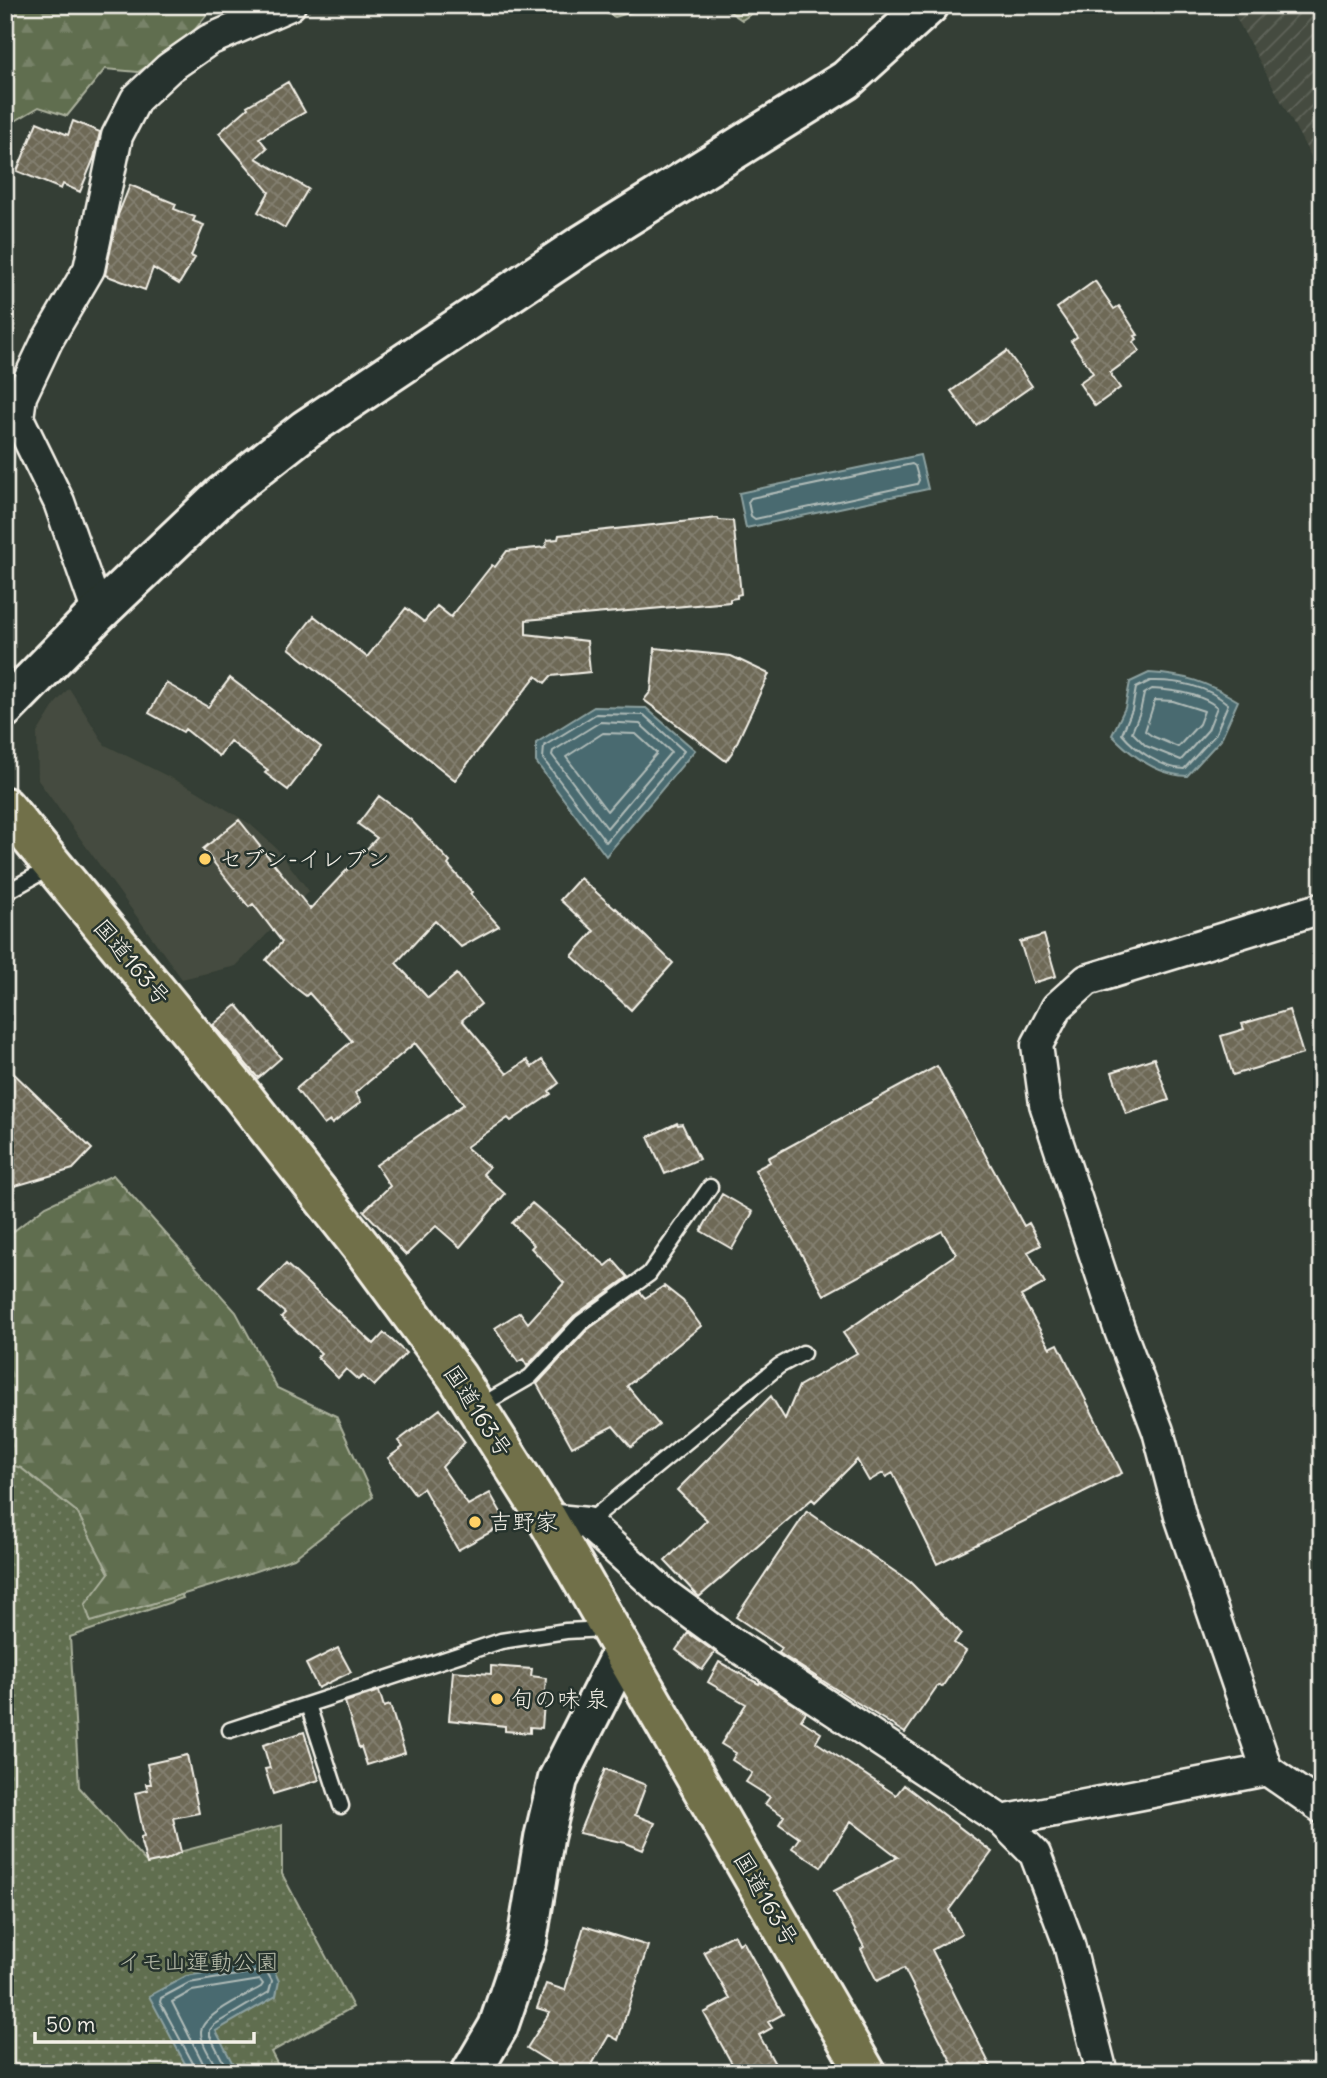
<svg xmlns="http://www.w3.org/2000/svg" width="1327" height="2078" font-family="Delius,'Klee One',sans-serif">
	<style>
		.built { fill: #454b3f }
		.industrial { fill: url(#industrial-furrows) }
		.grass { fill: url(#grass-dots); stroke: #aab09c; stroke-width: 2 }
		.forest { fill: url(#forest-firs); stroke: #aab09c; stroke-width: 2 }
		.water { fill: #496b70; stroke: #8da1a0; stroke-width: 2 }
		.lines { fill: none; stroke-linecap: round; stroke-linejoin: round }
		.shore { stroke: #b0bbb8; stroke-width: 2 }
		.building { fill: url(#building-cross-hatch); stroke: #f4f1e8; stroke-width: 2 }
		.lane-casing { stroke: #f4f1e8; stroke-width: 19 }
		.street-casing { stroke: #f4f1e8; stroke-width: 35 }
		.secondary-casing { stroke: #f4f1e8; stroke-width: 44 }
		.highway-casing { stroke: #f4f1e8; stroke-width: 44 }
		.lane { stroke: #26332d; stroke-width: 14 }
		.street { stroke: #26332d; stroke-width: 30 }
		.secondary { stroke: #26332d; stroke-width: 38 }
		.highway { stroke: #71704a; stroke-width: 38 }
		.poi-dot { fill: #ffd166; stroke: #26332d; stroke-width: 2.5 }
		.labels { text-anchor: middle; stroke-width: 5; stroke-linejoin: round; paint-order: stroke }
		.poi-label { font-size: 23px; fill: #f4f1e8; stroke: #26332d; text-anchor: start }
		.street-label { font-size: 23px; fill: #f4f1e8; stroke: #26332d }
		.park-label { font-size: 23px; fill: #b9bdab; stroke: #26332d }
	</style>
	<defs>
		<pattern id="industrial-furrows" width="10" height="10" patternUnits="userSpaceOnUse" patternTransform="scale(1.75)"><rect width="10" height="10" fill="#454b3f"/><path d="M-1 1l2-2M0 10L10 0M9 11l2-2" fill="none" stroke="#60655b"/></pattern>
		<pattern id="grass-dots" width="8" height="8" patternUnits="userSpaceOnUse" patternTransform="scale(1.75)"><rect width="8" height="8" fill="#616e50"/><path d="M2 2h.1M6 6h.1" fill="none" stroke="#788369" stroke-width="1.8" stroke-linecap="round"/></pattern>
		<pattern id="forest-firs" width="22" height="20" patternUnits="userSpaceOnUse" patternTransform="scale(1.75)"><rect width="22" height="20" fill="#616e50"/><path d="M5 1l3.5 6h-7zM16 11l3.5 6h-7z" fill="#788369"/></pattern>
		<pattern id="building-cross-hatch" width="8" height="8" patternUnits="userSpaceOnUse" patternTransform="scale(1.75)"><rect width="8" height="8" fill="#6e6957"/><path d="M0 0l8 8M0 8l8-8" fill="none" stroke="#837f6f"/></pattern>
	</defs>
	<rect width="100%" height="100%" fill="#343e35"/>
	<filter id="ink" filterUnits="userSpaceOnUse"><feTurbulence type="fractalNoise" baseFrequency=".0143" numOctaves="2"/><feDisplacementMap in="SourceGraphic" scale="14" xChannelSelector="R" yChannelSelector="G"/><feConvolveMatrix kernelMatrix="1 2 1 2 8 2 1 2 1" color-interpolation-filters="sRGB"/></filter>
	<g filter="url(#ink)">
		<path class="built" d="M 69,688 L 105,745 L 197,791 L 250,824 L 276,848 L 309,891 L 236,966 L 182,979 L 38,780 L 37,733 L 56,703 Z"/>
		<path class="industrial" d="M 1235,5 L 1322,5 L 1322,177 L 1233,12 Z"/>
		<path class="grass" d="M 5,1380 L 105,1413 L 183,1598 L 70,1637 L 79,1787 L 145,1861 L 282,1825 L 282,1874 L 353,2007 L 271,2052 L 282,2073 L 5,2073 Z"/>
		<path class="forest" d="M 5,5 L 205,5 L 206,16 L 185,42 L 138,72 L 105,69 L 67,116 L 39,107 L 5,127 Z
			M 587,5 L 656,5 L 615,17 Z
			M 720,5 L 764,5 L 742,20 Z
			M 113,1175 L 236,1312 L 277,1388 L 336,1416 L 373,1497 L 294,1558 L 214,1585 L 91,1622 L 85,1605 L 109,1573 L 77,1512 L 21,1468 L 5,1463 L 5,1238 L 46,1206 Z"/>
		<path class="water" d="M 920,455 L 928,489 L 746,528 L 739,493 Z
			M 1149,673 C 1185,675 1207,682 1238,701 L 1221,739 L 1187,776 C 1157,775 1132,756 1112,735 L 1125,708 L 1130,682 Z
			M 594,707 L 646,708 L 695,750 L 606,856 L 536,762 L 536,743 Z
			M 261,1964 L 273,1968 L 279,1981 L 276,1996 L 216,2031 L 236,2070 L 232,2073 L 190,2073 L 149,1996 L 186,1976 Z"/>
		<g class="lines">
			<path class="shore" d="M 912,464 L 915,466 L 919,480 L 917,484 L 755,519 L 751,516 L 748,502 L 751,498 Z
				M 1150,681 C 1177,680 1207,686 1228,704 L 1215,735 L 1184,769 C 1163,769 1135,750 1122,734 L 1132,710 L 1136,688 Z
				M 1152,689 C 1174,690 1200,693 1217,707 L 1208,730 L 1181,760 L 1146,746 L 1132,732 L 1140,712 L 1144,694 Z
				M 1155,700 L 1173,701 L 1204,711 L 1199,724 L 1178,747 L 1152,736 L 1145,731 Z
				M 596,714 L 644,715 L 684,751 L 606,842 L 543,759 L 544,746 Z
				M 600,722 L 640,724 L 671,752 L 607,828 L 552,755 L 553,751 Z
				M 603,733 L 636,734 L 657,753 L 607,811 L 566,757 Z
				M 196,2073 L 195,2067 L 160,2002 L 161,1998 L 189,1983 L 261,1971 L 268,1974 L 272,1981 L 269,1992 L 214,2025 L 210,2030 L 210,2036 L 229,2073
				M 205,2073 L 203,2063 L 172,2002 L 192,1991 L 260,1980 L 263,1984 L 261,1987 C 247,1995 201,2016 201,2032 C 201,2045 214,2061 219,2073"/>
		</g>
		<path class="building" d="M 288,82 L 305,112 L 259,138 L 267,148 L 256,158 L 308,189 L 285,228 L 258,212 L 269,192 L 219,133 L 248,108 L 247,106 Z
			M 73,121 L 100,132 L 94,158 L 80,192 L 63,184 L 61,189 L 17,171 L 37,122 L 68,135 Z
			M 130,185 L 176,204 L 174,209 L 195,217 L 193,221 L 204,225 L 191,256 L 195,258 L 179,284 L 153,268 L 145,290 L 105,275 L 118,215 Z
			M 1095,281 L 1114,309 L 1119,306 L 1138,335 L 1135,336 L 1137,339 L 1133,342 L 1140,351 L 1110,373 L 1120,388 L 1095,406 L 1079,383 L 1093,373 L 1071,341 L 1077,337 L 1057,308 Z
			M 1007,351 L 1032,386 L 976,425 L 951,391 Z
			M 718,518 L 719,520 L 733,521 L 741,594 L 737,595 L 737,598 L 730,599 L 730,602 L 526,620 L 526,634 L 587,641 L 590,672 L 551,676 L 545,683 L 536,676 L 455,780 L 289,648 L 314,616 L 367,657 L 406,608 L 424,622 L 437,606 L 451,617 L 492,565 L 495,567 L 507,551 L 546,547 L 547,540 L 558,539 L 559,535 Z
			M 655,648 L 731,656 L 769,674 L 733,751 L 726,761 L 644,700 L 651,691 Z
			M 230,678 L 321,747 L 288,790 L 265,773 L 268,770 L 230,741 L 219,756 L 185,729 L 183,732 L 149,713 L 166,683 L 208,707 Z
			M 379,796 L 411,820 L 450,862 L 448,865 L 472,892 L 470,894 L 499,926 L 461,947 L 435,921 L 396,963 L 428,998 L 457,974 L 481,1004 L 462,1020 L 507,1074 L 527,1060 L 532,1067 L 542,1060 L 559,1083 L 549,1091 L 551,1094 L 511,1121 L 508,1118 L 466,1147 L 489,1167 L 483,1174 L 505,1194 L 460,1247 L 436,1226 L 406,1255 L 364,1211 L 390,1186 L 376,1165 L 464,1104 L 415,1043 L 355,1093 L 361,1102 L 332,1124 L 330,1121 L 324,1125 L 296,1089 L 352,1041 L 309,993 L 306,996 L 293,986 L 266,960 L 282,942 L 253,904 L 249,907 L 203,849 L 239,820 L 310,909 L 377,838 L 358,824 Z
			M 580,878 L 615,909 L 616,908 L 673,963 L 631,1010 L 572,956 L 594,931 L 560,900 Z
			M 1044,935 L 1056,976 L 1033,983 L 1020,942 Z
			M 237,1005 L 281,1058 L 258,1078 L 213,1025 Z
			M 1289,1010 L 1303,1054 L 1233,1075 L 1221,1036 L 1244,1029 L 1242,1024 Z
			M 1154,1058 L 1169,1100 L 1126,1114 L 1112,1072 Z
			M 5,1065 L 92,1149 L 73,1169 L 5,1189 Z
			M 937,1066 L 1024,1226 L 1029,1223 L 1041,1245 L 1028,1252 L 1045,1283 L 1021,1296 L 1050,1348 L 1058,1344 L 1122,1473 L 937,1564 L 893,1473 L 886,1477 L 883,1473 L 869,1481 L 857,1460 L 815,1502 L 812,1499 L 699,1597 L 665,1561 L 707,1520 L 677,1490 L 771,1396 L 785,1419 L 799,1386 L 857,1353 L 843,1333 L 956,1254 L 942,1231 L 824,1295 L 755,1170 L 770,1162 L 768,1158 Z
			M 677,1123 L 678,1125 L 682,1124 L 699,1159 L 665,1174 L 648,1137 Z
			M 722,1194 L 753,1212 L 732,1249 L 701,1231 Z
			M 532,1203 L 606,1266 L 613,1260 L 628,1277 L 574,1316 L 527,1366 L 523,1359 L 518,1362 L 495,1328 L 520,1312 L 528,1323 L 564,1283 L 531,1248 L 534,1245 L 512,1223 Z
			M 286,1264 L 374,1344 L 384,1333 L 406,1353 L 374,1386 L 363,1376 L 358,1380 L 346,1369 L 338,1378 L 317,1357 L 321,1353 L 281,1317 L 285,1313 L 259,1291 Z
			M 664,1286 L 683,1301 L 701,1326 L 627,1386 L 659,1425 L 631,1447 L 613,1426 L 572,1447 L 537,1384 L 587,1330 L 640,1292 L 645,1298 Z
			M 440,1409 L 465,1442 L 442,1467 L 468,1505 L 490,1493 L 507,1523 L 458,1550 L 423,1488 L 415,1494 L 388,1458 L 403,1447 L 398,1441 Z
			M 807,1511 L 910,1582 L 961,1633 L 954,1643 L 966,1651 L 942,1687 L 938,1685 L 905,1733 L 779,1653 L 782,1648 L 736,1617 Z
			M 688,1633 L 715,1652 L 702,1670 L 676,1650 Z
			M 338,1648 L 351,1672 L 318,1688 L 306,1664 Z
			M 719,1662 L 759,1684 L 760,1682 L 806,1712 L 801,1720 L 821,1733 L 816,1742 L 896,1795 L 904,1785 L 992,1852 L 949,1910 L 962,1933 L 932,1950 L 994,2073 L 957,2073 L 904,1968 L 877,1981 L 861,1949 L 864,1947 L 834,1891 L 898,1857 L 851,1821 L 821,1867 L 792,1848 L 799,1838 L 779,1824 L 784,1816 L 765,1804 L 770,1797 L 746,1782 L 752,1773 L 732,1760 L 736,1753 L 721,1744 L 746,1704 L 708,1682 Z
			M 491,1666 L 532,1669 L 531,1676 L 546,1678 L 542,1728 L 530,1727 L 530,1733 L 505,1731 L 505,1726 L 449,1720 L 453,1671 L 491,1674 Z
			M 379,1691 L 384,1707 L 390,1705 L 405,1753 L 367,1765 L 361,1747 L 359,1748 L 345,1702 Z
			M 304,1732 L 319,1780 L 273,1794 L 265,1769 L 270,1768 L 263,1745 Z
			M 187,1755 L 199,1813 L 173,1818 L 181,1852 L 166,1860 L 147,1864 L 141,1842 L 141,1837 L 144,1836 L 135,1793 L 148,1790 L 146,1784 L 151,1784 L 147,1764 Z
			M 605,1769 L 646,1785 L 635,1815 L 655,1823 L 643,1850 L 626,1843 L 579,1833 Z
			M 584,1926 L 648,1946 L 618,2040 L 609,2035 L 587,2073 L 545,2073 L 551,2063 L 527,2048 L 550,2012 L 537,2008 L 546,1984 L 565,1990 Z
			M 734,1934 L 739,1944 L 743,1941 L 783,2014 L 768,2022 L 772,2028 L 759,2035 L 780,2073 L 737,2073 L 704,2013 L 730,1999 L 704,1952 L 710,1949 L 709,1947 Z"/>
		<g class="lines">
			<defs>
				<path id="lane" d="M 5,893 L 53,866
					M 478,1407 L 530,1377 L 581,1323 L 649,1274 L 710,1187
					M 587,1523 L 779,1366 L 803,1353
					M 308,1705 L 341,1806
					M 230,1730 L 501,1641 L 566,1631 L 605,1629
					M 5,2071 L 6,2073"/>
				<path id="street" d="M 98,613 L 59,502 L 18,418 L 21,396 L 47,341 L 89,269 L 117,136 L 136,99 L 169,68 L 209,40 L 290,5
					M 1322,908 L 1087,980 L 1057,1007 L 1037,1045 L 1045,1104 L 1119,1328 L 1158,1431 L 1181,1519 L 1267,1770 L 1322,1808
					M 547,1519 L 587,1523 L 666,1595 L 729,1641 L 1002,1821 L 1035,1854 L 1069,1944 L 1102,2073
					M 1002,1821 L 1267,1770"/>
				<path id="secondary" d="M 5,708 L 98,613 L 221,496 L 306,429 L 580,246 L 846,80 L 929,5
					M 471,2073 L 498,2027 L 527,1941 L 544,1838 L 558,1779 L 622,1652"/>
				<path id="highway" d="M 5,807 L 238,1090 L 363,1249 L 457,1377 L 547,1519 L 866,2073"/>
			</defs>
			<use href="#lane" class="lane-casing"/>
			<use href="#street" class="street-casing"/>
			<use href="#secondary" class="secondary-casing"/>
			<use href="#highway" class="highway-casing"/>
			<use href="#lane" class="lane"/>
			<use href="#street" class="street"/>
			<use href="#secondary" class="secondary"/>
			<use href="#highway" class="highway"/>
		</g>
	</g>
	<g class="poi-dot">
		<circle cx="205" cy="859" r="7"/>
		<circle cx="475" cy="1522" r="7"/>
		<circle cx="497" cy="1699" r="7"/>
	</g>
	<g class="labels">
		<g class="poi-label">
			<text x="219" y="867">セブン-イレブン</text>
			<text x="489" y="1530">吉野家</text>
			<text x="511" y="1707">旬の味 泉</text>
		</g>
		<g class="street-label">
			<text transform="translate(132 962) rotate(50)" y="8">国道163号</text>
			<text transform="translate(478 1411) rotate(57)" y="8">国道163号</text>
			<text transform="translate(766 1899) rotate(60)" y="8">国道163号</text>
		</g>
		<g class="park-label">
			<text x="198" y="1970">イモ山運動公園</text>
		</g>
	</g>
	<rect width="1327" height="2078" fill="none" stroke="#26332d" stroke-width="28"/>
	<rect x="14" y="14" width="1299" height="2050" fill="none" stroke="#f4f1e8" stroke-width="2.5" filter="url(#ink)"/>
	<path d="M35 2032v10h219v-10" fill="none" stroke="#f4f1e8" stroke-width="3.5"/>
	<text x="46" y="2032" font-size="21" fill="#f4f1e8" stroke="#26332d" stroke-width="5" paint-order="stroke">50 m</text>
</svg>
